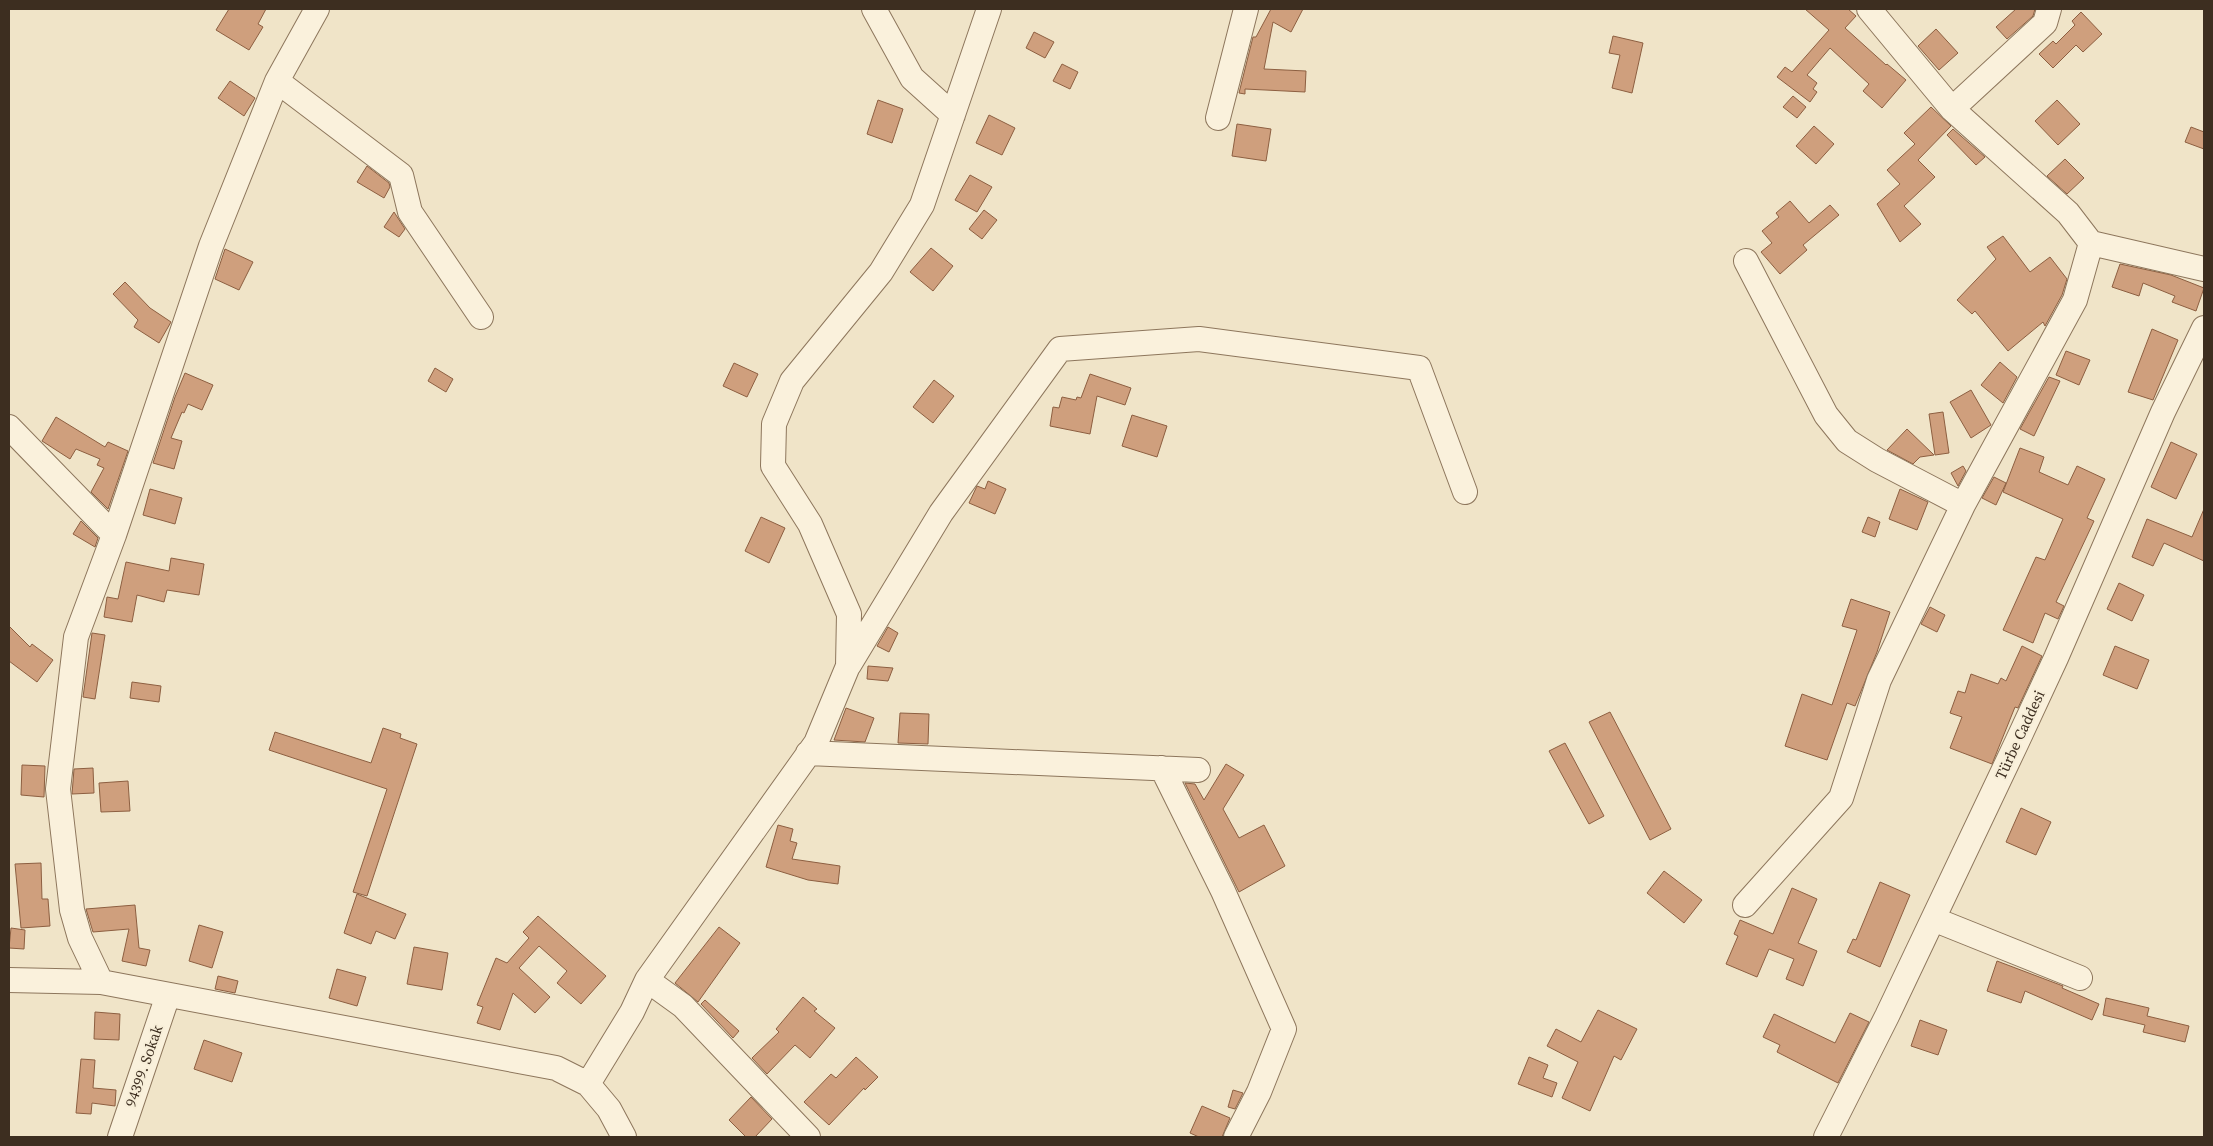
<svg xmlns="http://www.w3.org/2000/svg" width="2213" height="1146" font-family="'Source Serif 4',serif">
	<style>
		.building { fill: #cf9f7d; stroke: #8d5f41 }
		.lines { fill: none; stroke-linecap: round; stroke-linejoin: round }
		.minor-casing { stroke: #8d765c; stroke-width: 26 }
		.minor { stroke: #faf1dc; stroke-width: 24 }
		.labels { text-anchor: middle; stroke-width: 4; stroke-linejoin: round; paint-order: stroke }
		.street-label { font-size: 15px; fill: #3d2e20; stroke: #f7eed8 }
	</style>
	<rect width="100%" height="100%" fill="#f0e4c8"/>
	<path class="building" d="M 229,9 L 266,9 L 258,24 L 263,27 L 249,50 L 216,30 Z
		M 1271,9 L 1303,9 L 1291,32 L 1273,22 L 1264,69 L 1306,71 L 1305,92 L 1245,89 L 1245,94 L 1239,93 L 1253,37 L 1256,37 Z
		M 1805,9 L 1848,9 L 1856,16 L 1845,28 L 1886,65 L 1887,64 L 1906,80 L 1882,108 L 1863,91 L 1869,84 L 1830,48 L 1807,75 L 1817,83 L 1813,89 L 1817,92 L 1810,102 L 1777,77 L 1785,67 L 1792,72 L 1829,30 Z
		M 2016,9 L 2035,9 L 2033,16 L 2007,39 L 1996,27 Z
		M 2081,12 L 2102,34 L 2083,52 L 2076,45 L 2053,68 L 2039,54 L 2053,41 L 2056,44 L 2075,25 L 2072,21 Z
		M 1936,29 L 1958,53 L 1939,70 L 1918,46 Z
		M 1034,32 L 1054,42 L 1045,58 L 1026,48 Z
		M 1613,36 L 1643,43 L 1632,93 L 1612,88 L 1620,55 L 1609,53 Z
		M 1062,64 L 1078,72 L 1070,89 L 1053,81 Z
		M 230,81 L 255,98 L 244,116 L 218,98 Z
		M 1793,96 L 1806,107 L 1797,118 L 1783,107 Z
		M 878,100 L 903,109 L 892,143 L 867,134 Z
		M 2057,100 L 2080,124 L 2058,145 L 2035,121 Z
		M 1931,107 L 1951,126 L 1918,160 L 1935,177 L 1904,206 L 1921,224 L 1900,242 L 1877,204 L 1900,184 L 1887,170 L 1915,144 L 1904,133 Z
		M 989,115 L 1015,128 L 1002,155 L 976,143 Z
		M 1237,124 L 1271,129 L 1266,161 L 1232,156 Z
		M 1814,126 L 1834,144 L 1816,164 L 1796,146 Z
		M 2191,127 L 2204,132 L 2204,149 L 2185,142 Z
		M 1953,129 L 1985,157 L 1976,165 L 1947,135 Z
		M 2065,159 L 2084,178 L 2067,194 L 2047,176 Z
		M 367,166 L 389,183 L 390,187 L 384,198 L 357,182 Z
		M 970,175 L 992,187 L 977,212 L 955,200 Z
		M 1790,201 L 1809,223 L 1830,205 L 1839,215 L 1803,245 L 1807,250 L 1780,274 L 1761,252 L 1772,243 L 1762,231 L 1779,217 L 1776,213 Z
		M 984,210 L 997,220 L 982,239 L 969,229 Z
		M 394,212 L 405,229 L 399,237 L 384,227 Z
		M 2003,236 L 2030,272 L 2050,257 L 2067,279 L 2062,295 L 2045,326 L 2043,322 L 2008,351 L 1975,311 L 1972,314 L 1957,300 L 1996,259 L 1987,247 Z
		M 931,248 L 953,266 L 933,291 L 910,272 Z
		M 225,249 L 253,262 L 239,290 L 215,279 Z
		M 2120,264 L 2171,275 L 2204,288 L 2196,311 L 2172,302 L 2175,296 L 2143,283 L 2139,296 L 2112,287 Z
		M 125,282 L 150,308 L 171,322 L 159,343 L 134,327 L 138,320 L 113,294 Z
		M 2152,329 L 2178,340 L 2153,400 L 2128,392 Z
		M 2066,351 L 2090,360 L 2079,385 L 2056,375 Z
		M 2000,362 L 2017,377 L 2003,403 L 1981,385 Z
		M 734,363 L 758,374 L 747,397 L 723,386 Z
		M 435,368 L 453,379 L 446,392 L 428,381 Z
		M 185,373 L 213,385 L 202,410 L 188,404 L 184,413 L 182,412 L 171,438 L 182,441 L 174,469 L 153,463 L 175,397 Z
		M 1090,374 L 1131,388 L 1125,405 L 1097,396 L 1090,434 L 1050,426 L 1053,407 L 1059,408 L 1062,397 L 1076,400 L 1077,397 L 1081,398 Z
		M 2049,377 L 2060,381 L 2034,436 L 2020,429 Z
		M 934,380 L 954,396 L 933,423 L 913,407 Z
		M 1971,390 L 1991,425 L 1971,438 L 1950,402 Z
		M 1943,412 L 1949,453 L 1935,455 L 1929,414 Z
		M 1132,415 L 1167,426 L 1157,457 L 1122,446 Z
		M 56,417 L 105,447 L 108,442 L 128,451 L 108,509 L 91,492 L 104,468 L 97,465 L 100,459 L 76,449 L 70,459 L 42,441 Z
		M 1907,429 L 1934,455 L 1920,457 L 1913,464 L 1887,450 Z
		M 2171,442 L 2197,454 L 2176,499 L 2151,487 Z
		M 2020,448 L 2044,457 L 2039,472 L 2068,485 L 2077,466 L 2105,479 L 2087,518 L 2094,521 L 2056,602 L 2064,606 L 2058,619 L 2045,613 L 2033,643 L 2003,630 L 2036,557 L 2045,560 L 2063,519 L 2003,492 Z
		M 1963,466 L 1966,471 L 1958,486 L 1951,473 Z
		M 1994,477 L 2006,483 L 1996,505 L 1982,498 Z
		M 988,481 L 1006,489 L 995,514 L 969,503 L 977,486 L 985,489 Z
		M 150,489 L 182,498 L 175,524 L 143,515 Z
		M 1900,489 L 1928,502 L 1917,530 L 1889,519 Z
		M 2204,509 L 2204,561 L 2164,543 L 2153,566 L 2132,557 L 2147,519 L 2192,537 Z
		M 761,517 L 785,528 L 769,563 L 745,551 Z
		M 1868,517 L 1880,522 L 1875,537 L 1862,532 Z
		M 81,521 L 98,538 L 95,547 L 73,534 Z
		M 171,558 L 204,564 L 199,595 L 167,590 L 164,602 L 137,595 L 132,622 L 104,617 L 107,597 L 118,599 L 126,562 L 169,571 Z
		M 2119,583 L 2144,595 L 2132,621 L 2107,609 Z
		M 1851,599 L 1890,612 L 1877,652 L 1855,706 L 1847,703 L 1827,760 L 1785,746 L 1802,694 L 1832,705 L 1857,630 L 1842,626 Z
		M 1930,607 L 1945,615 L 1937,632 L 1921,624 Z
		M 9,626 L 30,647 L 32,644 L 53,660 L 37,682 L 9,661 Z
		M 888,627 L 898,633 L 889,652 L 877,646 Z
		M 92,633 L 105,635 L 95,699 L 83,697 Z
		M 2022,646 L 2042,656 L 2018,708 L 2015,707 L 1992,764 L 1950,748 L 1962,717 L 1950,713 L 1958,691 L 1965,693 L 1971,674 L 1998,684 L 2001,678 L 2006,681 Z
		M 2115,646 L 2149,660 L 2137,689 L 2103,675 Z
		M 868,666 L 893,668 L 888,681 L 867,679 Z
		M 132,682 L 161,686 L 159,702 L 130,698 Z
		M 846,708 L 874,718 L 865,742 L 834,740 Z
		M 1610,712 L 1671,829 L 1650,840 L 1589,722 Z
		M 900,713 L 929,714 L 928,744 L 898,743 Z
		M 383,728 L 401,734 L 400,738 L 417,744 L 367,896 L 353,892 L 387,789 L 269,750 L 275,732 L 371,763 Z
		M 1565,743 L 1604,816 L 1589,824 L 1549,751 Z
		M 1226,764 L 1244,775 L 1223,809 L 1239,838 L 1264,825 L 1285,866 L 1239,892 L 1185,783 L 1195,784 L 1204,800 Z
		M 22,765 L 45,766 L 44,797 L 21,795 Z
		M 93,768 L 94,793 L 72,794 L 74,769 Z
		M 128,781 L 130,811 L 101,812 L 99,783 Z
		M 2021,808 L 2051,822 L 2036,855 L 2006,842 Z
		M 778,825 L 793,829 L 790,841 L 797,843 L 792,859 L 840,866 L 838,884 L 808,880 L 766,867 Z
		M 41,863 L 42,899 L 48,899 L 50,926 L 21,928 L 15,864 Z
		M 1664,871 L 1702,900 L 1684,923 L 1647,893 Z
		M 1880,882 L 1910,895 L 1880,967 L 1847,952 L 1853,939 L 1856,940 Z
		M 1792,888 L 1817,899 L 1798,943 L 1817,951 L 1803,986 L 1786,979 L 1794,959 L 1769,949 L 1757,977 L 1726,964 L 1738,936 L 1734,934 L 1740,920 L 1773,934 Z
		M 357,894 L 406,914 L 395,939 L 376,931 L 371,944 L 344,933 Z
		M 135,905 L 139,948 L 150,950 L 146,966 L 122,961 L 129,929 L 93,932 L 86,909 Z
		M 538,916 L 606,976 L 581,1004 L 557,983 L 567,971 L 539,946 L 519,968 L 550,997 L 535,1013 L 513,993 L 500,1030 L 477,1023 L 483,1007 L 477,1005 L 496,958 L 507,963 L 529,938 L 523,932 Z
		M 199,925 L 223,932 L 212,968 L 189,961 Z
		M 719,927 L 740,943 L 698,1002 L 675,983 Z
		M 11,928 L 25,930 L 24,949 L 9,948 Z
		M 414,947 L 448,953 L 442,990 L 407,984 Z
		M 1997,961 L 2063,986 L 2062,988 L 2099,1004 L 2092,1020 L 2025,991 L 2021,1003 L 1987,991 Z
		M 337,969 L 366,977 L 357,1006 L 329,998 Z
		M 218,976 L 238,981 L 235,993 L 215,989 Z
		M 803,997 L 817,1009 L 814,1011 L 835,1028 L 810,1058 L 795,1045 L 767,1074 L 752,1058 L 779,1032 L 776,1029 Z
		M 2106,998 L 2149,1008 L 2147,1016 L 2189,1026 L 2185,1042 L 2143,1032 L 2145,1025 L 2103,1015 Z
		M 705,1000 L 739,1031 L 733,1038 L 701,1004 Z
		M 1598,1010 L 1637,1029 L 1621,1060 L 1614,1056 L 1590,1111 L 1562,1098 L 1578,1062 L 1547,1046 L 1556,1029 L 1581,1042 Z
		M 95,1012 L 120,1014 L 119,1040 L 94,1039 Z
		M 1850,1013 L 1869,1022 L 1838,1083 L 1777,1052 L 1780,1045 L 1763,1037 L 1774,1014 L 1835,1043 Z
		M 1920,1020 L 1947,1030 L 1938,1055 L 1911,1046 Z
		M 204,1040 L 242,1053 L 232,1082 L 194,1069 Z
		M 856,1057 L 878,1077 L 865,1090 L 864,1088 L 829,1125 L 804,1102 L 831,1074 L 836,1078 Z
		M 1529,1057 L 1548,1065 L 1543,1078 L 1557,1083 L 1552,1097 L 1518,1084 Z
		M 81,1059 L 95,1060 L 93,1088 L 116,1090 L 115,1106 L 92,1103 L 91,1114 L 76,1113 Z
		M 1233,1090 L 1243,1093 L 1235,1109 L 1228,1107 Z
		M 751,1097 L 772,1119 L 755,1137 L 746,1137 L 729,1120 Z
		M 1202,1106 L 1230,1118 L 1222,1137 L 1199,1137 L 1190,1133 Z"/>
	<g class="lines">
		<defs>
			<path id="minor" d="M 874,9 L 912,78 L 953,115
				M 1869,9 L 1952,109 L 2068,213 L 2091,243 L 2204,269
				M 277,81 L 401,175 L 410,212 L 481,317
				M 1952,109 L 2045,23 L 2049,9
				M 1218,118 L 1246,9
				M 1746,261 L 1826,415 L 1847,441 L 1877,460 L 1963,505
				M 9,427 L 114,535
				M 849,665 L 941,513 L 1060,349 L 1199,339 L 1419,368 L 1465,492
				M 808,753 L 1198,770
				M 1162,768 L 1223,891 L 1284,1029 L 1259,1092 L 1236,1137
				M 1745,905 L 1841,798 L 1879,680 L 1963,505 L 2075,300 L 2091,243
				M 1933,919 L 2080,978
				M 9,980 L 101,982 L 556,1068 L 588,1084
				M 647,980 L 683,1006 L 808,1137
				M 101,982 L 80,938 L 72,910 L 58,789 L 76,637 L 114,535 L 211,246 L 277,81 L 317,9
				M 120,1137 L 168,995
				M 624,1137 L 609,1109 L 588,1084 L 632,1012 L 647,980 L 816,743 L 848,666 L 849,614 L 810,524 L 773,466 L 774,424 L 792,381 L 881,272 L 922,205 L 989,9
				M 1826,1137 L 1887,1016 L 2017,742 L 2056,658 L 2163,412 L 2204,328"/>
		</defs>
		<use href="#minor" class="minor-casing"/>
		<use href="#minor" class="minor"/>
	</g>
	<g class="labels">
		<g class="street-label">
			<text transform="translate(2020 735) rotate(-65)" y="5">Türbe Caddesi</text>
			<text transform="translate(144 1066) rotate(-71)" y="5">94399. Sokak</text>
		</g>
	</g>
	<rect width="2213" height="1146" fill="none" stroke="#3d2e20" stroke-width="20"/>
</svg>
